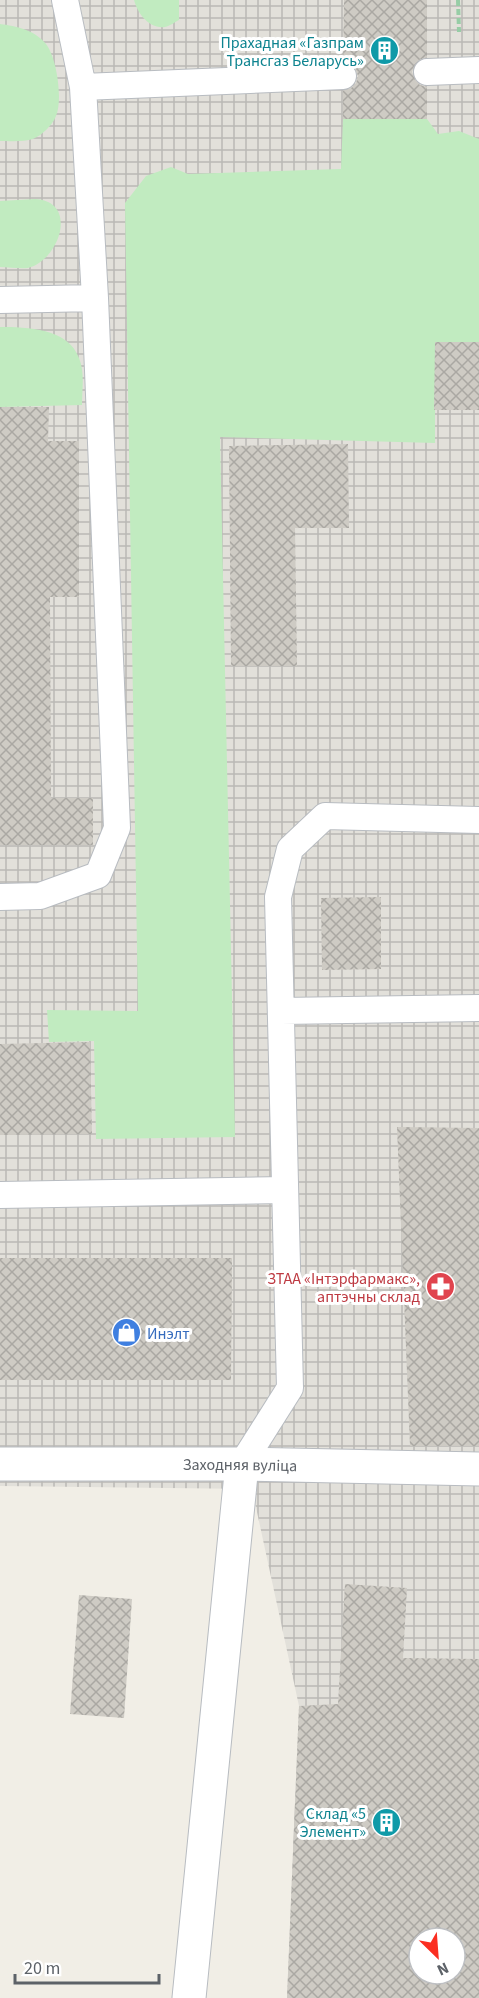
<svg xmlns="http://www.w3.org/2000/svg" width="479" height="1998" font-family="'Source Sans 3',sans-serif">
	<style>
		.industrial { fill: url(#industrial-grid); fill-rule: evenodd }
		.green { fill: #c1ebc0 }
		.building { fill: url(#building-cross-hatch); fill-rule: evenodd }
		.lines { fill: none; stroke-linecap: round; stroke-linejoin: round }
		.lane-casing { stroke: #b8bcc1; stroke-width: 28 }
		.street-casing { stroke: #b8bcc1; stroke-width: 35 }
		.path { stroke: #97cda6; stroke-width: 4; stroke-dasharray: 6 3; stroke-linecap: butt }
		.lane { stroke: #fff; stroke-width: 26 }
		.street { stroke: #fff; stroke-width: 33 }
		.labels { text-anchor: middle; stroke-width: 6; stroke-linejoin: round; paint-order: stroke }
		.culture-label { font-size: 16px; fill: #0d838f; stroke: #fff; text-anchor: end }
		.health-label { font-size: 16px; fill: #be3a42; stroke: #fff; text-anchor: end }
		.shop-label { font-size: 16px; fill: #366cbe; stroke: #fff; text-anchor: start }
		.street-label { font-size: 16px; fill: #5d6268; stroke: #fff }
	</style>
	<defs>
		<pattern id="industrial-grid" width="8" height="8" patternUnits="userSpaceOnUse" patternTransform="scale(1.5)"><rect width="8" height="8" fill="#e2e0da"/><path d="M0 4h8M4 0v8" fill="none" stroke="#bab9b5"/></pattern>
		<pattern id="building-cross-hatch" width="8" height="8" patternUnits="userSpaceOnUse" patternTransform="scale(1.5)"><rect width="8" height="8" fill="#cecbc4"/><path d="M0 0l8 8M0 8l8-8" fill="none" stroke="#aaa8a3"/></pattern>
	</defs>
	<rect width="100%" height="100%" fill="#f1eee6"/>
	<path class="industrial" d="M 0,0 L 479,0 L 479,1998 L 287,1998 L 299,1706 L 252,1489 L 0,1486 ZM 419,1938 L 455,1938 L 455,1974 L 419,1974 Z"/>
	<path class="green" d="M 134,0 L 179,0 L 179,20 C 175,22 170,26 165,27 C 149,29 138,14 134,0 Z
		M 0,24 C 16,26 35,30 46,44 C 57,58 63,100 56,116 C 52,126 42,135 33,139 C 24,142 10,141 0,141 Z
		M 343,119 L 427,119 L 438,134 L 459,131 L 479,139 L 479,342 L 435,342 L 435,443 L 220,437 L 235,1137 L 96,1139 L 94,1041 L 49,1042 L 47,1010 L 138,1011 L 125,203 L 146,176 L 171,167 L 188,174 L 341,169 Z
		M 35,199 C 79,201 60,260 28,268 C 20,269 9,267 0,267 L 0,201 Z
		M 0,327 C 27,327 68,328 79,358 C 85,372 82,390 82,405 L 0,407 Z"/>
	<path class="building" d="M 344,0 L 427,0 L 427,57 L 419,60 L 414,66 L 412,72 L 415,80 L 420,85 L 427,87 L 427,119 L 343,119 L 343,91 L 351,88 L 356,83 L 358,76 L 355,68 L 350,63 L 343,61 Z
		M 435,342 L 479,342 L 479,410 L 434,410 Z
		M 0,407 L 49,407 L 48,441 L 79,441 L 79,597 L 50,597 L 51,798 L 93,798 L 93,845 L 0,845 Z
		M 348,444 L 349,528 L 295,528 L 297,666 L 231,666 L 229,446 Z
		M 381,897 L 381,969 L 322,970 L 321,898 Z
		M 90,1042 L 92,1134 L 0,1135 L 0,1044 Z
		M 397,1127 L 479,1128 L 479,1446 L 410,1446 Z
		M 0,1258 L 232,1258 L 231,1380 L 0,1380 Z
		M 345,1584 L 407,1588 L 403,1658 L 479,1659 L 479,1998 L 287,1998 L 299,1706 L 338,1704 ZM 419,1938 L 455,1938 L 455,1974 L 419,1974 Z
		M 79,1595 L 132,1599 L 124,1718 L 70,1714 Z"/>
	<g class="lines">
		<defs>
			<path id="lane" d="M 65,0 L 83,87 L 343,76
				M 427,72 L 479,70
				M 0,300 L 95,298
				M 0,897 L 40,896 L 98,875 L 117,828 L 95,298 L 83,87
				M 281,1011 L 479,1008
				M 0,1195 L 285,1190
				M 242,1464 L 290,1388 L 278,897 L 290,849 L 325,816 L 479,820"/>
			<g id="street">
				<path id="s1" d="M 0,1464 L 242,1464 L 479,1469"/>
				<path d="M 189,1998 L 242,1464"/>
			</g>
		</defs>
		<use href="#lane" class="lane-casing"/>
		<use href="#street" class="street-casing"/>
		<path class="path" d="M 458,0 L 459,32"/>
		<use href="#lane" class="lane"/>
		<use href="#street" class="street"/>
	</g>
	<defs>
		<symbol id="building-disc" viewBox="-11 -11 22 22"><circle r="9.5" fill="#0f9aa8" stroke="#fff"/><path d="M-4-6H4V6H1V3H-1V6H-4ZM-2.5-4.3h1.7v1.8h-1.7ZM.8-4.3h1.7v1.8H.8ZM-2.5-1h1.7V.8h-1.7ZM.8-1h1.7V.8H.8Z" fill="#fff"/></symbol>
		<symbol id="pharmacy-disc" viewBox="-11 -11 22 22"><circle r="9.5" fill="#e0444e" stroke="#fff"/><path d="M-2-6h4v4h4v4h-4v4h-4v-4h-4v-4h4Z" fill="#fff"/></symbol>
		<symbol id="shop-disc" viewBox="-11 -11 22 22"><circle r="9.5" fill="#3f7fe0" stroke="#fff"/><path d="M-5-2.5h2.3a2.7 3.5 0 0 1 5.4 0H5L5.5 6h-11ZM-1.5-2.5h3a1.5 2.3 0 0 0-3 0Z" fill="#fff"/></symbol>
	</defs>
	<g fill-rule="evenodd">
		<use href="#building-disc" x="368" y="34" width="33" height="33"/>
		<use href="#pharmacy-disc" x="424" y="1270" width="33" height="33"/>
		<use href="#shop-disc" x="110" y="1316" width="33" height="33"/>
		<use href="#building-disc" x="370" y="1806" width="33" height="33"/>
	</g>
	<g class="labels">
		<g class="culture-label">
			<text x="364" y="48">Прахадная «Газпрам<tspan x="364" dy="18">Трансгаз Беларусь»</tspan></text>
			<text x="366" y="1819">Склад «5<tspan x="366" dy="18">Элемент»</tspan></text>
		</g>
		<g class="health-label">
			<text x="420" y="1284">ЗТАА «Інтэрфармакс»,<tspan x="420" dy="18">аптэчны склад</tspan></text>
		</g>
		<g class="shop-label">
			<text x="147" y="1339">Инэлт</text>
		</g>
		<g class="street-label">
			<text dy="6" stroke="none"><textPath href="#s1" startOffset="240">Заходняя вуліца</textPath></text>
		</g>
	</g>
	<g transform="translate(437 1956) rotate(155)"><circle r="28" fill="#ffffff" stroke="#bec0c3" stroke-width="1.5"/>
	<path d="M0-4.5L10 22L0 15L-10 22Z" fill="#fb2e21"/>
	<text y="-9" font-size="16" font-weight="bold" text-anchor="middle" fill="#5d6268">N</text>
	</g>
	<path d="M15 1974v9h144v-9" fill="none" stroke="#5d6268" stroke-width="3"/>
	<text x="24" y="1974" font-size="18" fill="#5d6268" stroke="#ffffff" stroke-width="4.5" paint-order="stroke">20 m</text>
</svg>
